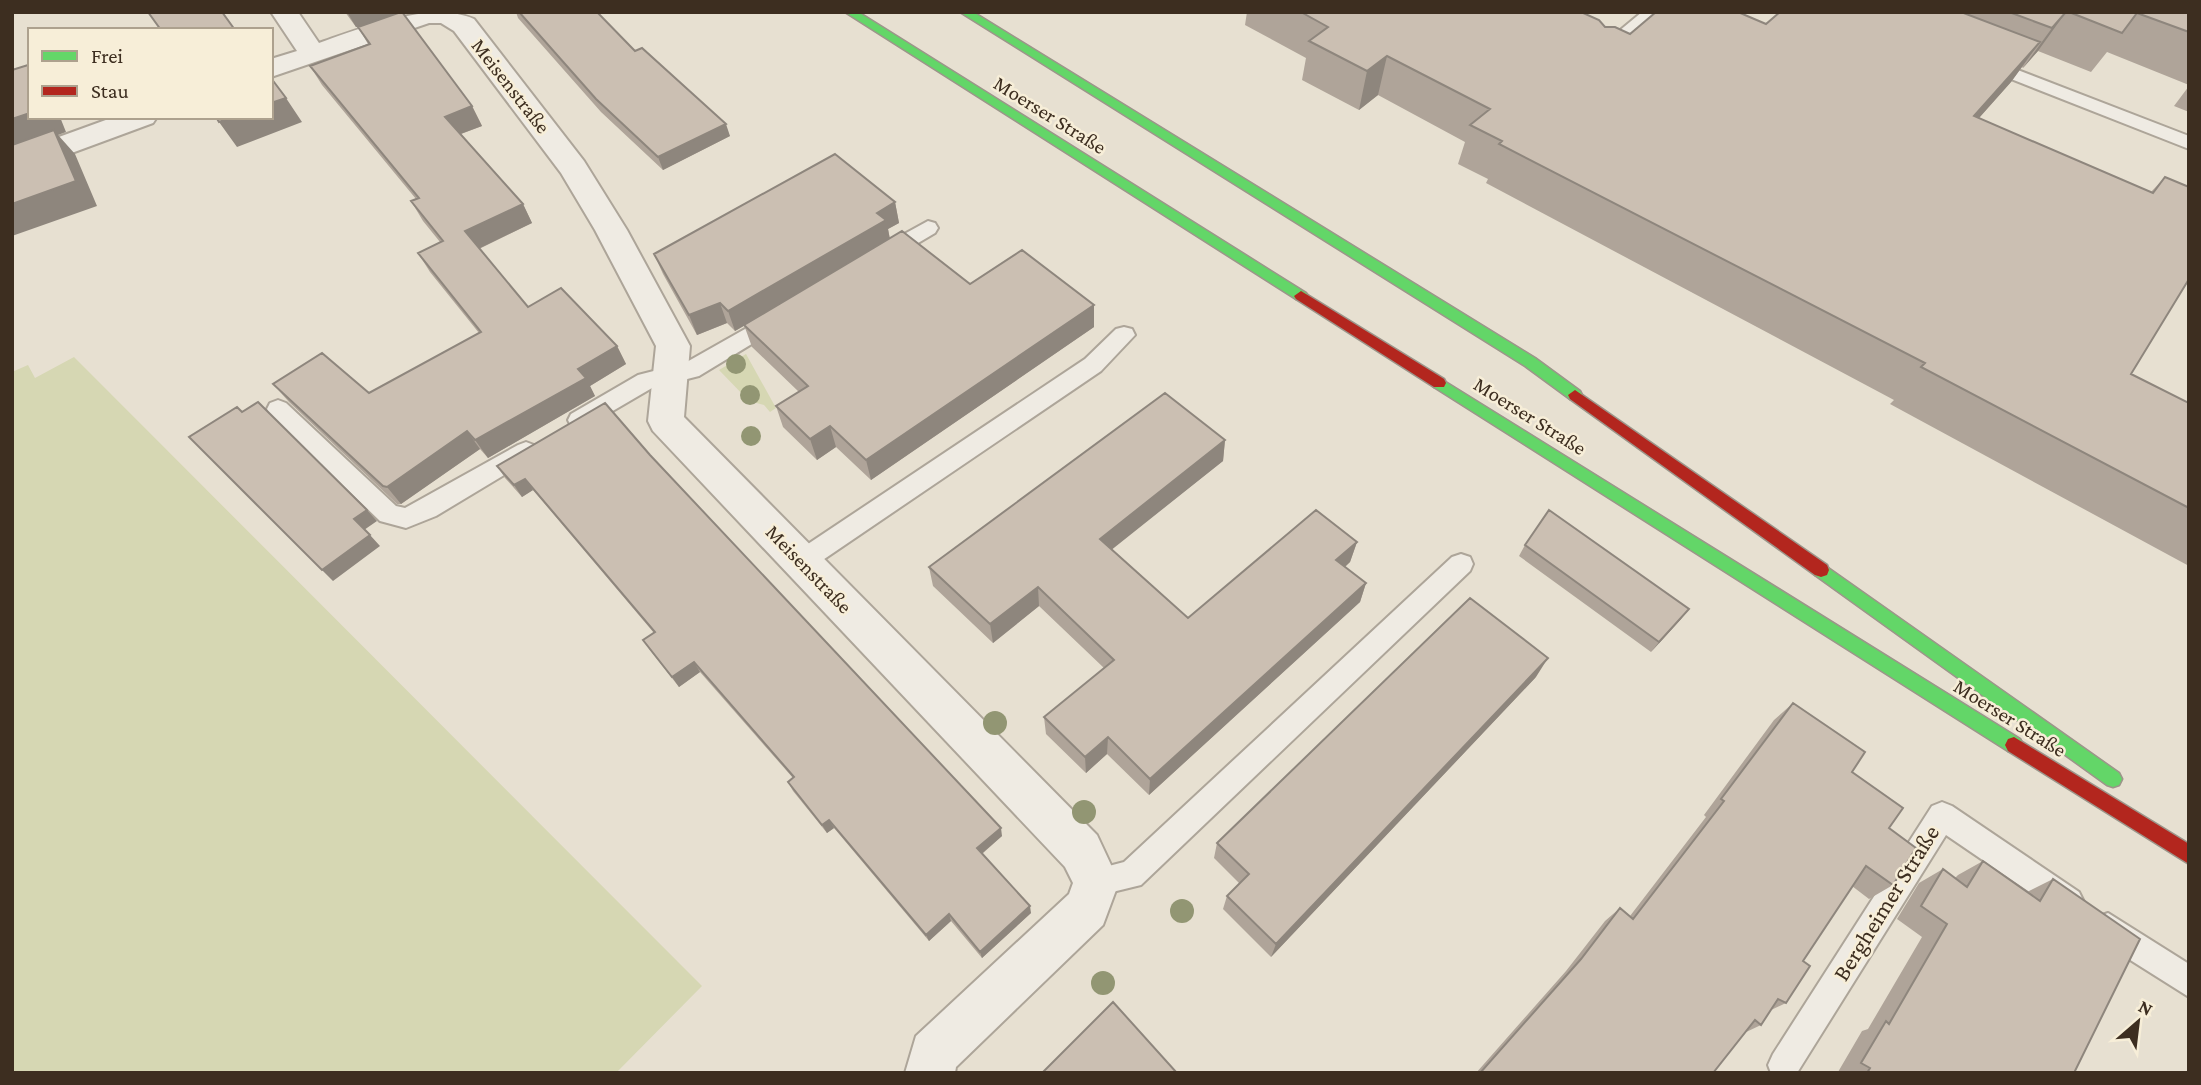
<svg xmlns="http://www.w3.org/2000/svg" width="2201" height="1085" font-family="'Crimson Pro',serif">
	<style>
		.green { fill: #d6d7b3 }
		.lines { fill: none; stroke-linecap: round; stroke-linejoin: round }
		.lane-casing { stroke: #ada599; stroke-width: 4 }
		.street-casing { stroke: #ada599; stroke-width: 4 }
		.fast-casing { stroke: #9c958a; stroke-width: 3 }
		.jam-casing { stroke: #9c958a; stroke-width: 3 }
		.lane { fill: #efebe3; fill-rule: evenodd }
		.street { fill: #efebe3; fill-rule: evenodd }
		.fast { fill: #63d668; fill-rule: evenodd }
		.jam { fill: #b3261e; fill-rule: evenodd }
		.tree { fill: #929673 }
		.wall { fill: #afa499 }
		.shaded-wall { fill: #8e867d }
		.building { fill: #cbbfb2; stroke: #8e867d; stroke-width: 2 }
		.labels { text-anchor: middle; stroke-width: 5; stroke-linejoin: round; paint-order: stroke }
		.street-label { font-size: 21px; fill: #3d2e20; stroke: #f7eed8 }
		.near-street-label { font-size: 24px; fill: #3d2e20; stroke: #f7eed8 }
	</style>
	<rect width="100%" height="100%" fill="#e7e0d1"/>
	<path class="green" d="M 746,354 L 776,408 L 770,412 L 764,405 L 749,401 L 719,370 Z
		M 74,357 L 702,986 L 616,1073 L 12,1073 L 12,372 L 28,365 L 35,378 Z"/>
	<g class="lines">
		<defs>
			<path id="lane" d="M 1642,12 L 1661,12 L 1607,59 L 1595,59 L 1592,55 L 1595,51 Z
				M 1984,57 L 2189,136 L 2189,149 L 1978,66 L 1975,62 Z
				M 928,221 L 935,223 L 938,228 L 935,233 L 891,259 L 877,259 L 874,254 L 877,249 Z
				M 775,312 L 783,315 L 786,320 L 783,325 L 699,376 L 652,388 L 587,426 L 579,429 L 571,426 L 568,420 L 571,414 L 638,375 L 685,363 Z
				M 1124,327 L 1132,329 L 1135,335 L 1101,371 L 811,568 L 802,571 L 793,568 L 790,561 L 793,554 L 1085,359 L 1116,329 Z
				M 278,400 L 286,403 L 396,506 L 405,508 L 518,445 L 526,442 L 534,445 L 538,451 L 534,457 L 436,516 L 406,528 L 380,521 L 270,415 L 267,409 L 270,403 Z
				M 1461,554 L 1470,557 L 1473,564 L 1470,571 L 1141,885 L 1096,896 L 1086,892 L 1081,882 L 1086,872 L 1124,862 L 1452,557 Z
				M 1942,802 L 1952,806 L 2079,892 L 2084,902 L 2079,912 L 2069,917 L 2059,912 L 1946,835 L 1797,1073 L 1771,1073 L 1768,1065 L 1773,1054 L 1932,806 Z
				M 2108,913 L 2189,964 L 2189,997 L 2097,939 L 2093,928 L 2097,917 Z"/>
			<path id="street" d="M 271,12 L 298,12 L 319,43 C 362,28 431,0 474,19 L 584,161 L 627,230 L 690,346 L 684,417 L 1097,835 L 1119,882 L 1103,925 L 956,1067 L 955,1073 L 905,1073 L 916,1036 L 1069,894 L 1073,883 L 1065,867 L 653,431 L 648,421 L 656,346 L 595,230 L 561,173 L 454,31 L 441,23 L 429,23 L 271,77 L 271,59 L 297,51 Z
				M 114,117 L 157,117 L 153,123 L 12,175 L 12,154 Z"/>
			<path id="fast" d="M 845,12 L 858,12 L 1306,293 L 1308,296 L 1306,299 L 1296,299 Z
				M 960,12 L 973,12 L 1535,358 L 1580,391 L 1582,395 L 1580,399 L 1570,399 L 1525,366 Z
				M 1439,378 L 2020,739 L 2023,745 L 2020,751 L 2014,753 L 2008,751 L 1434,387 L 1432,383 L 1434,379 Z
				M 1821,563 L 2119,773 L 2122,779 L 2119,785 L 2113,787 L 2107,785 L 1815,575 L 1813,570 L 1815,565 Z"/>
			<path id="jam" d="M 1301,291 L 1444,379 L 1446,383 L 1444,387 L 1434,387 L 1296,299 L 1294,296 Z
				M 1575,390 L 1827,565 L 1829,570 L 1827,575 L 1821,577 L 1815,575 L 1570,399 L 1568,395 Z
				M 2014,737 L 2189,844 L 2189,864 L 2008,751 L 2005,745 L 2008,739 Z"/>
		</defs>
		<use href="#lane" class="lane-casing"/>
		<use href="#street" class="street-casing"/>
		<use href="#fast" class="fast-casing"/>
		<use href="#jam" class="jam-casing"/>
		<use href="#lane" class="lane"/>
		<use href="#street" class="street"/>
		<use href="#fast" class="fast"/>
		<use href="#jam" class="jam"/>
	</g>
	<g class="tree">
		<circle cx="736" cy="364" r="10"/>
		<circle cx="750" cy="395" r="10"/>
		<circle cx="751" cy="436" r="10"/>
		<circle cx="995" cy="723" r="12"/>
		<circle cx="1084" cy="812" r="12"/>
		<circle cx="1182" cy="911" r="12"/>
		<circle cx="1103" cy="983" r="12"/>
	</g>
	<path class="wall" d="M 345,12 L 399,12 L 472,106 L 482,126 L 461,134 L 523,204 L 532,223 L 479,249 L 528,307 L 617,346 L 626,364 L 590,386 L 595,396 L 488,458 L 480,449 L 401,504 L 397,504 L 289,402 L 273,384 L 369,393 L 479,333 L 430,272 L 418,253 L 440,242 L 423,221 L 411,201 L 416,199 L 322,85 L 310,66 L 368,44 L 358,27 L 356,27 Z
		M 516,12 L 597,12 L 635,51 L 730,136 L 663,170 L 601,112 L 518,18 Z
		M 1247,12 L 1581,12 L 1605,27 L 1630,34 L 1766,24 L 1780,12 L 2189,12 L 2189,85 L 2107,52 L 2091,72 L 2038,51 L 2023,68 L 2022,67 L 2011,82 L 1979,118 L 2151,192 L 2165,177 L 2131,374 L 2189,403 L 2189,566 L 1890,404 L 1894,400 L 1486,183 L 1488,179 L 1458,164 L 1465,142 L 1378,95 L 1359,110 L 1302,80 L 1306,58 L 1245,25 Z
		M 2189,86 L 2189,112 L 2174,106 Z
		M 895,202 L 899,223 L 888,229 L 890,239 L 970,284 L 1094,327 L 871,480 L 836,447 L 817,460 L 783,427 L 776,406 L 799,392 L 752,347 L 744,325 L 758,318 L 735,331 L 727,323 L 697,335 L 663,274 L 654,254 Z
		M 1225,440 L 1223,461 L 1111,549 L 1188,618 L 1357,542 L 1350,562 L 1345,567 L 1366,583 L 1360,602 L 1149,795 L 1107,754 L 1086,773 L 1046,734 L 1044,717 L 1104,668 L 1039,606 L 993,643 L 933,586 L 929,567 Z
		M 650,455 L 1002,836 L 982,854 L 1031,913 L 982,958 L 951,921 L 929,941 L 834,828 L 827,833 L 793,791 L 788,782 L 793,778 L 700,672 L 679,687 L 650,650 L 643,640 L 654,633 L 533,490 L 522,497 L 505,478 L 497,466 Z
		M 1525,545 L 1681,619 L 1651,652 L 1519,556 Z
		M 1536,677 L 1271,957 L 1223,909 L 1227,896 L 1240,884 L 1214,858 L 1217,843 Z
		M 1793,703 L 1852,772 L 1889,828 L 1893,885 L 1869,899 L 1852,886 L 1803,961 L 1786,1003 L 1771,1010 L 1761,1025 L 1744,1033 L 1713,1073 L 1476,1073 L 1566,971 L 1605,921 L 1620,908 L 1630,916 L 1706,817 L 1704,815 L 1774,720 Z
		M 1983,861 L 2027,892 L 2053,879 L 2074,1073 L 1839,1073 L 1838,1072 L 1862,1031 L 1868,1029 L 1922,937 L 1897,919 L 1919,883 L 1943,869 L 1955,878 L 1958,875 Z"/>
	<path class="shaded-wall" d="M 347,12 L 399,12 L 400,15 L 356,27 Z
		M 2066,12 L 2038,51 L 2023,68 L 2052,28 Z
		M 2040,42 L 2011,82 L 1946,155 L 1974,116 Z
		M 1387,56 L 1378,95 L 1359,110 L 1367,71 Z
		M 286,98 L 302,122 L 237,147 L 219,122 L 233,117 L 271,117 L 271,103 Z
		M 472,106 L 482,126 L 455,136 L 445,117 Z
		M 30,113 L 30,117 L 60,117 L 66,132 L 58,135 L 75,154 L 97,206 L 12,236 L 12,119 Z
		M 726,124 L 730,136 L 663,170 L 658,157 Z
		M 895,202 L 899,223 L 888,229 L 890,240 L 735,331 L 728,311 L 877,213 Z
		M 523,204 L 532,223 L 476,250 L 465,231 Z
		M 720,303 L 727,323 L 697,335 L 689,315 Z
		M 1094,305 L 1094,327 L 871,480 L 866,460 Z
		M 617,346 L 626,364 L 590,386 L 595,396 L 488,458 L 475,440 L 578,369 Z
		M 830,426 L 836,447 L 817,460 L 810,439 Z
		M 467,431 L 480,449 L 401,504 L 387,487 Z
		M 1225,440 L 1223,461 L 1100,559 L 1100,539 Z
		M 525,479 L 533,490 L 522,497 L 514,485 Z
		M 367,510 L 377,521 L 364,530 L 354,519 Z
		M 370,535 L 380,546 L 333,581 L 322,570 Z
		M 1357,542 L 1350,562 L 1330,580 L 1336,560 Z
		M 1366,583 L 1360,602 L 1149,795 L 1150,779 Z
		M 1038,587 L 1039,606 L 993,643 L 990,624 Z
		M 1689,609 L 1681,619 L 1651,652 L 1659,642 Z
		M 1548,658 L 1536,677 L 1271,957 L 1276,944 Z
		M 694,662 L 700,672 L 679,687 L 672,677 Z
		M 1108,737 L 1107,754 L 1086,773 L 1085,757 Z
		M 829,820 L 834,828 L 827,833 L 822,825 Z
		M 1001,828 L 1002,836 L 979,856 L 977,848 Z
		M 1030,906 L 1031,913 L 982,958 L 980,952 Z
		M 949,914 L 951,921 L 929,941 L 926,935 Z"/>
	<path class="building" d="M 148,12 L 222,12 L 235,30 L 161,30 Z
		M 401,12 L 402,12 L 472,106 L 445,117 L 523,204 L 465,231 L 528,307 L 561,288 L 617,346 L 578,369 L 586,378 L 475,440 L 467,431 L 387,487 L 383,486 L 273,384 L 322,353 L 369,393 L 481,332 L 418,253 L 443,241 L 411,201 L 419,198 L 310,66 L 370,44 L 358,27 Z
		M 519,12 L 597,12 L 635,51 L 642,48 L 726,124 L 658,157 L 596,99 Z
		M 1301,12 L 1581,12 L 1599,20 L 1605,27 L 1615,27 L 1630,34 L 1656,12 L 1738,12 L 1766,24 L 1780,12 L 1961,12 L 2040,42 L 1974,116 L 2153,193 L 2165,177 L 2189,187 L 2189,279 L 2131,374 L 2189,403 L 2189,508 L 1921,367 L 1925,363 L 1499,144 L 1502,141 L 1470,125 L 1490,109 L 1387,56 L 1367,71 L 1309,41 L 1328,27 Z
		M 2009,12 L 2066,12 L 2052,28 Z
		M 2069,12 L 2189,12 L 2189,32 L 2137,13 L 2122,33 Z
		M 28,65 L 30,71 L 30,113 L 12,119 L 12,70 Z
		M 271,78 L 286,98 L 271,103 Z
		M 216,117 L 233,117 L 219,122 Z
		M 54,130 L 76,181 L 12,204 L 12,145 Z
		M 835,154 L 895,202 L 877,213 L 886,220 L 728,311 L 720,303 L 689,315 L 654,254 Z
		M 902,231 L 970,284 L 1022,250 L 1094,305 L 866,460 L 830,426 L 810,439 L 776,406 L 808,386 L 744,325 Z
		M 1165,393 L 1225,440 L 1100,539 L 1188,618 L 1316,510 L 1357,542 L 1336,560 L 1366,583 L 1150,779 L 1108,737 L 1085,757 L 1044,717 L 1114,660 L 1038,587 L 990,624 L 929,567 Z
		M 258,402 L 367,510 L 354,519 L 370,535 L 322,570 L 189,437 L 237,407 L 242,412 Z
		M 605,403 L 650,455 L 1001,828 L 977,848 L 1030,906 L 980,952 L 949,914 L 926,935 L 829,820 L 822,825 L 788,782 L 794,777 L 694,662 L 672,677 L 643,640 L 655,632 L 525,479 L 514,485 L 497,466 Z
		M 1549,510 L 1689,609 L 1659,642 L 1525,545 Z
		M 1470,598 L 1548,658 L 1276,944 L 1227,896 L 1249,874 L 1217,843 Z
		M 1793,703 L 1865,752 L 1852,772 L 1903,808 L 1889,828 L 1916,848 L 1893,885 L 1866,866 L 1803,961 L 1810,966 L 1786,1003 L 1778,999 L 1761,1025 L 1755,1020 L 1713,1073 L 1480,1073 L 1581,959 L 1620,908 L 1633,919 L 1724,801 L 1721,799 Z
		M 1983,861 L 2040,901 L 2053,879 L 2140,939 L 2074,1073 L 1867,1073 L 1870,1068 L 1861,1063 L 1886,1021 L 1889,1024 L 1947,924 L 1921,906 L 1943,869 L 1967,887 Z
		M 1113,1002 L 1177,1073 L 1042,1073 Z"/>
	<g class="labels">
		<g class="street-label">
			<text transform="translate(511 86) rotate(52)" y="7">Meisenstraße</text>
			<text transform="translate(1050 115) rotate(32)" y="7">Moerser Straße</text>
			<text transform="translate(1530 416) rotate(32)" y="7">Moerser Straße</text>
			<text transform="translate(809 569) rotate(46)" y="7">Meisenstraße</text>
			<text transform="translate(2010 718) rotate(32)" y="7">Moerser Straße</text>
		</g>
		<g class="near-street-label">
			<text transform="translate(1886 903) rotate(-58)" y="8">Bergheimer Straße</text>
		</g>
	</g>
	<rect width="2201" height="1085" fill="none" stroke="#3d2e20" stroke-width="28"/>
	<rect x="28" y="28" width="245" height="91" fill="#f7eed8" stroke="#ada18e" stroke-width="2"/>
	<rect x="42" y="51" width="35" height="10" fill="#63d668" stroke="#ada18e" stroke-width="2"/>
	<text x="91" y="63" font-size="21" fill="#3d2e20">Frei</text>
	<rect x="42" y="86" width="35" height="10" fill="#b3261e" stroke="#ada18e" stroke-width="2"/>
	<text x="91" y="98" font-size="21" fill="#3d2e20">Stau</text>
	<g transform="translate(2138 1022) rotate(28)" stroke="#f7eed8" stroke-width="5" paint-order="stroke">
	<path d="M0-5L12 26L0 18L-12 26Z" fill="#3d2e20"/>
	<text y="-10" font-size="19" font-weight="bold" text-anchor="middle" fill="#3d2e20">N</text>
	</g>
</svg>
